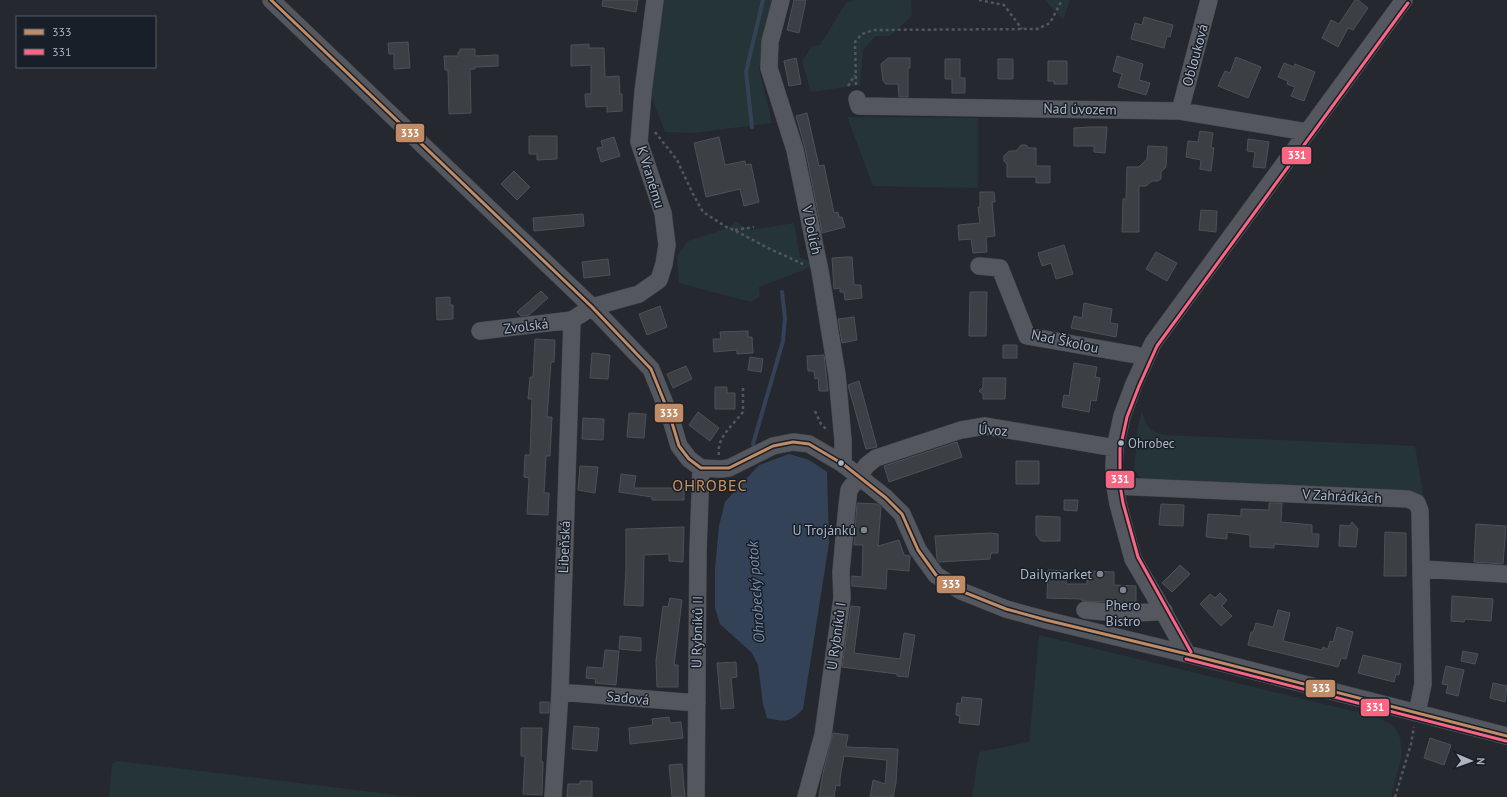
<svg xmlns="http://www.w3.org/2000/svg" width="1507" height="797" font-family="'PT Sans',sans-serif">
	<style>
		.green { fill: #253436 }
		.water { fill: #344258 }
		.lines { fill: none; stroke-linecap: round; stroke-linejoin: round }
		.stream { stroke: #344258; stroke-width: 4 }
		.building { fill: #3c3f44; stroke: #4c5058 }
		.minor-casing { stroke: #42454a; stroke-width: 18 }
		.path { stroke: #52575c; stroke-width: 2.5; stroke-dasharray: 3 3; stroke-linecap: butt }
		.minor { stroke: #54575e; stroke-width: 17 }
		.bus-1-casing { stroke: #191f29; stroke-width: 6 }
		.bus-2-casing { stroke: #191f29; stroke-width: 6 }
		.bus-1 { stroke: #c18c65; stroke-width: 3 }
		.bus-2 { stroke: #fa6682; stroke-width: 3 }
		.bus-dot { fill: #adb5c2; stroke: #191f29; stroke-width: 1.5 }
		.poi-dot { fill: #7d848f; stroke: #191f29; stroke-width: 1.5 }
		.labels { text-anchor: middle; stroke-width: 3; stroke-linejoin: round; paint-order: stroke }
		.bus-label { font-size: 13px; fill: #adb5c2; stroke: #191f29; text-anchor: start }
		.street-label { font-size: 14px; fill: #adb5c2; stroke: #191f29 }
		.poi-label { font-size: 14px; fill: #adb5c2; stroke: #191f29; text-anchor: end }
		.water-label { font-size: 15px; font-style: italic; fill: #778ba9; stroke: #191f29 }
		.quarter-label { font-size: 16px; letter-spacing: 1px; fill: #cb925f; stroke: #191f29 }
		.line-badge { stroke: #191f29; stroke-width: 1.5 }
		.badge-label { font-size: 11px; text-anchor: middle; font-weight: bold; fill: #fff }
	</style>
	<rect width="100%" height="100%" fill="#25292f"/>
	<path class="green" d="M 662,0 L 786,0 L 776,37 L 759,68 L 772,123 L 693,133 L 665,132 L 649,91 Z
		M 855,0 L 911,0 L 912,16 L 890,36 L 875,36 L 863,50 L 860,85 L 811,92 L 802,62 L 812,46 L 820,45 L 846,3 Z
		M 1045,0 L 1070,0 L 1063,20 Z
		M 847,117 L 978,118 L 978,188 L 873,186 Z
		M 736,222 L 751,230 L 794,223 L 800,257 L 809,261 L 811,267 L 759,287 L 760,297 L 751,302 L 679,283 L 677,256 L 688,241 L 728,228 Z
		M 1142,411 C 1147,428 1149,431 1165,435 L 1415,446 L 1424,498 L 1397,492 L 1142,480 L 1134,470 L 1138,427 Z
		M 1039,635 L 1377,717 L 1394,726 L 1400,738 L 1402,755 L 1391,797 L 972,797 L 979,752 L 1029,742 Z
		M 117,761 L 118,761 L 413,797 L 109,797 L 112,764 Z"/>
	<path class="water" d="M 789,454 L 809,460 L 827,472 L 829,543 L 803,709 C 790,723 785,722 767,718 L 763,704 L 758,665 L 752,653 L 720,624 L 715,608 L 715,569 L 719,526 L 725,502 L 759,465 Z"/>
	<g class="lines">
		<path class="stream" d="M 752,127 L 746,72 L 763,0
			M 753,444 L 783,341 L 785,318 L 782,292"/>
	</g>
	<path class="building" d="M 603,0 L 638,0 L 636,12 L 602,6 Z
		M 794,0 L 806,0 L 799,33 L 787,30 Z
		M 1355,0 L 1358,0 L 1368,8 L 1353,30 L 1348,28 L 1338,47 L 1322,38 L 1331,20 L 1339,24 Z
		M 1144,17 L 1173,25 L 1170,37 L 1167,36 L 1164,48 L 1131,39 L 1135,23 L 1142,25 Z
		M 408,42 L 410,68 L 394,69 L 394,54 L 389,54 L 388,43 Z
		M 589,44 L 589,48 L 604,48 L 605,77 L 619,76 L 620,94 L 622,94 L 622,111 L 607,112 L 607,106 L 586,107 L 585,94 L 591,94 L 591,65 L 571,66 L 571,45 Z
		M 460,49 L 475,49 L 475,56 L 498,55 L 498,66 L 475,67 L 475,69 L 470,69 L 471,113 L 449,114 L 448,70 L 445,70 L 444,56 L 458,56 L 458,52 L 460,52 Z
		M 1117,56 L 1143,64 L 1139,80 L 1150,83 L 1146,95 L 1118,87 L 1122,74 L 1113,71 Z
		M 1236,57 L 1261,67 L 1248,98 L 1218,86 L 1225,71 L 1230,73 Z
		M 796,58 L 801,84 L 789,86 L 784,61 Z
		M 888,58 L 910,58 L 910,68 L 908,68 L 908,97 L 899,97 L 898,84 L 886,84 L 883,81 L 881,64 Z
		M 945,59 L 960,59 L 960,78 L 965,78 L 965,93 L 952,93 L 952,79 L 945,79 Z
		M 998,59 L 1013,59 L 1013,79 L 998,79 Z
		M 1048,61 L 1067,61 L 1067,84 L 1054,84 L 1054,81 L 1048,81 Z
		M 1284,63 L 1294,67 L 1295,64 L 1315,72 L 1304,101 L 1291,96 L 1295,87 L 1287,84 L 1288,81 L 1278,77 Z
		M 807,113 L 819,166 L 824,165 L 834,213 L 838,212 L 839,217 L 842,217 L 845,227 L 822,233 L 805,148 L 796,116 Z
		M 1090,127 L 1107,127 L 1105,153 L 1094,152 L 1094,146 L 1074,146 L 1074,128 Z
		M 1200,131 L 1213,133 L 1211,147 L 1214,148 L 1211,171 L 1200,169 L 1201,160 L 1186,157 L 1188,141 L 1198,142 Z
		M 529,136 L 557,136 L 557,159 L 537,160 L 537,154 L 529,154 Z
		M 614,137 L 620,156 L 601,162 L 597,148 L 603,147 L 601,141 Z
		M 719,137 L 725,165 L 745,161 L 746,165 L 751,164 L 759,202 L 744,206 L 740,189 L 706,197 L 694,143 Z
		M 1248,139 L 1269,142 L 1265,168 L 1253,167 L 1255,152 L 1247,151 Z
		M 1021,145 L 1026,145 L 1029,148 L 1036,148 L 1036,166 L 1050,166 L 1050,183 L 1036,183 L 1036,177 L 1007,177 L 1007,164 L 1004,161 L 1004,156 L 1009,151 L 1016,151 Z
		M 1148,146 L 1167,147 L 1166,167 L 1161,172 L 1161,179 L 1158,181 L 1152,181 L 1146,186 L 1139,186 L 1139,232 L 1122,232 L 1123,199 L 1126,199 L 1127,167 L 1139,167 L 1147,159 Z
		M 514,171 L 530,187 L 517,200 L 501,184 Z
		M 980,192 L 994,192 L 995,202 L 992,202 L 995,236 L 986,237 L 987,252 L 973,253 L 971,239 L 959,240 L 958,225 L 980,223 L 978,207 L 980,207 Z
		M 1201,210 L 1217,211 L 1216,232 L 1199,230 Z
		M 583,214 L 584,226 L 534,231 L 533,218 Z
		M 1064,245 L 1073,274 L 1056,279 L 1051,263 L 1042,266 L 1038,253 Z
		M 1156,252 L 1177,263 L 1167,281 L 1146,269 Z
		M 846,257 L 852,257 L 854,285 L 861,285 L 862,298 L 845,300 L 844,292 L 840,292 L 840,288 L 834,289 L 832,258 Z
		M 608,259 L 610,275 L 584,278 L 582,262 Z
		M 541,291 L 548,298 L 529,315 L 521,316 L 517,312 Z
		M 970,292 L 987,292 L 986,336 L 969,336 Z
		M 450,297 L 450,305 L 453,305 L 453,319 L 437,320 L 436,298 Z
		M 1084,303 L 1112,309 L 1110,323 L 1118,324 L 1116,337 L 1071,328 L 1074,316 L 1082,318 Z
		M 660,306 L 667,327 L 647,335 L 639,314 Z
		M 854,317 L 857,340 L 842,343 L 838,319 Z
		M 748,331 L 748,337 L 752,337 L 753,353 L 737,354 L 737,350 L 714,352 L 713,339 L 721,339 L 720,332 Z
		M 535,339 L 555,340 L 554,362 L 551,362 L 547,417 L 552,417 L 550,456 L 546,456 L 544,493 L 549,493 L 548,515 L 527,514 L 529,478 L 524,477 L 525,455 L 530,455 L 532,399 L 528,399 L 530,377 L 533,377 Z
		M 1003,345 L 1017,345 L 1017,358 L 1003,358 Z
		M 592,353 L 610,355 L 608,379 L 590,378 Z
		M 824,355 L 828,391 L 819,391 L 818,378 L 815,379 L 814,371 L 808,371 L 807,356 Z
		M 750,357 L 763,359 L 761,372 L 748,370 Z
		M 1074,363 L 1097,367 L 1095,377 L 1100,378 L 1096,401 L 1091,400 L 1089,412 L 1062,407 L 1064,395 L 1069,396 Z
		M 686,366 L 692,379 L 673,388 L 667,374 Z
		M 983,378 L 1006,378 L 1005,399 L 983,399 L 983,394 L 979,391 L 983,387 Z
		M 859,381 L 877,447 L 866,449 L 848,385 Z
		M 715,387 L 727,387 L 727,393 L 735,393 L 735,409 L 715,409 Z
		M 698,412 L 719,428 L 710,441 L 689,425 Z
		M 629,413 L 646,414 L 644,438 L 627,437 Z
		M 583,418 L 604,419 L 603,440 L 582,439 Z
		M 957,442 L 962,457 L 889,482 L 884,466 Z
		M 1016,461 L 1039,461 L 1039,484 L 1016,484 Z
		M 580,466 L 598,467 L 595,493 L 578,490 Z
		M 621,474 L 636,476 L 634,488 L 684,488 L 684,500 L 652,500 L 652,497 L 619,492 Z
		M 1064,500 L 1078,500 L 1077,511 L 1064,510 Z
		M 857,503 L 878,504 L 881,507 L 878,546 L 899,540 L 904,555 L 910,556 L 909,571 L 887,569 L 886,589 L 852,586 L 852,576 L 862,577 L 863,545 L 854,545 Z
		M 1269,503 L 1282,503 L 1281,522 L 1312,525 L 1312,534 L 1319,534 L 1318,547 L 1274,544 L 1274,548 L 1250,547 L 1250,535 L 1227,532 L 1227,539 L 1206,537 L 1208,514 L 1241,516 L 1241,509 L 1269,510 Z
		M 1161,504 L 1184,505 L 1183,526 L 1159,525 Z
		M 1036,516 L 1060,517 L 1060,541 L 1041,541 L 1036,535 Z
		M 1352,522 L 1358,529 L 1356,547 L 1339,546 L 1340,525 L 1349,526 Z
		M 1476,524 L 1506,526 L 1503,564 L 1474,562 Z
		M 684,527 L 683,562 L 669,561 L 669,554 L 644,555 L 643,606 L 624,605 L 626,569 L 626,529 Z
		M 1385,532 L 1406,533 L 1406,576 L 1384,576 Z
		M 990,533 L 998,534 L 998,553 L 991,553 L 990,559 L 939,562 L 937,559 L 935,536 Z
		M 1180,565 L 1190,574 L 1172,592 L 1162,583 Z
		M 1048,570 L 1067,571 L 1066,584 L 1087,584 L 1087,571 L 1114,572 L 1114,585 L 1136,586 L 1136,603 L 1082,601 L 1082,599 L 1047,598 Z
		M 1220,593 L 1227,600 L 1222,606 L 1232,616 L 1221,626 L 1200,604 L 1210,594 L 1215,598 Z
		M 1452,596 L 1493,599 L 1491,621 L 1465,619 L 1464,622 L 1451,621 Z
		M 670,598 L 682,600 L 674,665 L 678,665 L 678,687 L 657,687 L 656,661 L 663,606 L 668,607 Z
		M 851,606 L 860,607 L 854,653 L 900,659 L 904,633 L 915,635 L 908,677 L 897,676 L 897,674 L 842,667 Z
		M 1278,610 L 1290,613 L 1283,641 L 1322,650 L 1323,647 L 1328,649 L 1330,641 L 1333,642 L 1337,627 L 1353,632 L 1346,659 L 1341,658 L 1338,667 L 1248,645 L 1251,632 L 1253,632 L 1256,623 L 1273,627 Z
		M 620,636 L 641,638 L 641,651 L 619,649 Z
		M 605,650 L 619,651 L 616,685 L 595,683 L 596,679 L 586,678 L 587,667 L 603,668 Z
		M 1463,651 L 1478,654 L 1475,664 L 1461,661 Z
		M 1363,655 L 1401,664 L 1399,675 L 1396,674 L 1394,682 L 1358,673 Z
		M 736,662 L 737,677 L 731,678 L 734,708 L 721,709 L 717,663 Z
		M 1446,666 L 1464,670 L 1458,696 L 1446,693 L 1448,685 L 1442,684 Z
		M 1493,683 L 1507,686 L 1505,702 L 1490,698 Z
		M 962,697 L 982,699 L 979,725 L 959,723 L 960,716 L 956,715 L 957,703 L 961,704 Z
		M 540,702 L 549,702 L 549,713 L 540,713 Z
		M 669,717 L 670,723 L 681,722 L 683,738 L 630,744 L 629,728 L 653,725 L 652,719 Z
		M 574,726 L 599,728 L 597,751 L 572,749 Z
		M 521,728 L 542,728 L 541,762 L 543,762 L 542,795 L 523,794 L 525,756 L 521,756 Z
		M 833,733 L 848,735 L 846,747 L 898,749 L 896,783 L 893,797 L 870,797 L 873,780 L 885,784 L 887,760 L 844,756 L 840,778 L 840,786 L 836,785 L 834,797 L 819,797 L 823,773 Z
		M 1430,738 L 1451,745 L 1444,765 L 1424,758 Z
		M 682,764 L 685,797 L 672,797 L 669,765 Z
		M 580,781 L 592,781 L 592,797 L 567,797 L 568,784 L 580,784 Z"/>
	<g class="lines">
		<defs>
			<path id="minor" d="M 271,0 L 592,307 L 651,369 L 670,416 L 679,446 L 689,459 L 701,468 L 721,469 L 729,468 L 773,446 L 793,442 L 809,444 L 843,464 L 886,498 L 902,514 L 918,550 L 936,575 L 961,591 L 1006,609 L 1046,620 L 1187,654 L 1507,736
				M 781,0 L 770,42 L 769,68 L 795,150 L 820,271 L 837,375 L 843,440 L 843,464
				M 857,99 L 859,106 L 1180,111 L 1307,132
				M 1180,111 L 1209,0
				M 979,266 L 1000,268 L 1027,336 L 1136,355 L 1145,360
				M 480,331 L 572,320
				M 1115,486 L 1408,499 L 1417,503 L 1420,511 L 1423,684 L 1417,713
				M 1421,569 L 1507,574
				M 1085,610 C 1111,613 1138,614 1164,611
				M 1187,654 L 1154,595 L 1133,559 L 1118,504 L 1115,486 L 1114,466 L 1115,448 L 1122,416 L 1134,384 L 1153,343 L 1404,0
				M 560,692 L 697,703
				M 553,797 L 560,692 L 572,320 L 592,307 L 639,294 L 659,280 L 664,264 L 667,245 L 663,213 L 639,142 L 643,92 L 655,0
				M 696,797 L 698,551 L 701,468
				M 806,797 L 823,735 L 842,598 L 841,572 L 847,506 L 849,490 L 867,465 L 876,458 L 961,430 L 985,426 L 1115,448"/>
		</defs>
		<use href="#minor" class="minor-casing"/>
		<path class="path" d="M 979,0 L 1004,5 L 1022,29
			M 856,85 L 855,42 L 862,34 L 873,30 L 1037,29 L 1050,23 L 1062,0
			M 848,86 L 855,75
			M 655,132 L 677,160 L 693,194 L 703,212 L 728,228 L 734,230 L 768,248 L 803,264
			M 735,230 L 754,227
			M 815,411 L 821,424 L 828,431
			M 719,455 C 716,438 733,425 743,412 L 743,388
			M 1395,797 L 1411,744 L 1414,727"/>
		<use href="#minor" class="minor"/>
		<defs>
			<path id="bus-1" d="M 271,0 L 592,307 L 651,369 L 670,416 L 679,446 L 689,459 L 701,468 L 729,468 L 773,446 L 793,442 L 809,444 L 843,464 L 886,498 L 902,514 L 918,550 L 936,575 L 961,591 L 1006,609 L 1046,620 L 1187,654 L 1507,736"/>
			<path id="bus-2" d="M 1191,652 L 1138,557 L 1123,503 L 1120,485 L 1120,449 L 1127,417 L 1139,386 L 1157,346 L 1408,3
				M 1186,659 L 1506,741"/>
		</defs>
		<use href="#bus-1" class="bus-1-casing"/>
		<use href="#bus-2" class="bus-2-casing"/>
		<use href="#bus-1" class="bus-1"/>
		<use href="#bus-2" class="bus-2"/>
	</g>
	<g class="bus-dot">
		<circle cx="1121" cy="443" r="3.5"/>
		<circle cx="841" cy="463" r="3.5"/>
	</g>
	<g class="poi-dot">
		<circle cx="864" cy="530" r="4"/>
		<circle cx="1100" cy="574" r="4"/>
		<circle cx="1123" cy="590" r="4"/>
	</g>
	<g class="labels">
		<g class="bus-label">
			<text x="1128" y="448">Ohrobec</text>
		</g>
		<g class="street-label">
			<text transform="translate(1195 55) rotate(-75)" y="5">Oblouková</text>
			<text transform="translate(1080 109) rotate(1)" y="5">Nad úvozem</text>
			<text transform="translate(651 177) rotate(73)" y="5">K Vranému</text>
			<text transform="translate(812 230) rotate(78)" y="5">V Dolích</text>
			<text transform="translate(526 326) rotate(-7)" y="5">Zvolská</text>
			<text transform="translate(1065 341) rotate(12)" y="5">Nad Školou</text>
			<text transform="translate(993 430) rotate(4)" y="5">Úvoz</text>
			<text transform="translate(1342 496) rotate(3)" y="5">V Zahrádkách</text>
			<text transform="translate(564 547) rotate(-88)" y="5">Libeňská</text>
			<text transform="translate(697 632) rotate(-89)" y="5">U Rybníků II</text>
			<text transform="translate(836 636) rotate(-82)" y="5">U Rybníků I</text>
			<text transform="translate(628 698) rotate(5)" y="5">Sadová</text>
		</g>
		<g class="poi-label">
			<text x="856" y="535">U Trojánků</text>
			<text x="1092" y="579">Dailymarket</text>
			<text x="1123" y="610" text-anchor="middle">Phero<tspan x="1123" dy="16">Bistro</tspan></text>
		</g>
		<g class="water-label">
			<text transform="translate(756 592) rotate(-94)" y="5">Ohrobecký potok</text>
		</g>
		<g class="quarter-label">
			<text x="710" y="491">OHROBEC</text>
		</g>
	</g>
	<g class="line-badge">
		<rect x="395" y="123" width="30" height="20" rx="4" fill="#c18c65"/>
		<rect x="1281" y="146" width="31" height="19" rx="4" fill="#fa6682"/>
		<rect x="654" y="403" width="30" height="20" rx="4" fill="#c18c65"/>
		<rect x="1105" y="470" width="30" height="19" rx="4" fill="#fa6682"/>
		<rect x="936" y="575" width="30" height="19" rx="4" fill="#c18c65"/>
		<rect x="1305" y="679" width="31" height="19" rx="4" fill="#c18c65"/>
		<rect x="1360" y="698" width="30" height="19" rx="4" fill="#fa6682"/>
	</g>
	<g class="badge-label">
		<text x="410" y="137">333</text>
		<text x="1297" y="159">331</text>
		<text x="669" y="417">333</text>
		<text x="1120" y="483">331</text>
		<text x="951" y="588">333</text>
		<text x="1321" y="692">333</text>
		<text x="1375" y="711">331</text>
	</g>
	<rect x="16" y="16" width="140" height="52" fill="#191f29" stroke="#545b66"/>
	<rect x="24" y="29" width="20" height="6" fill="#c18c65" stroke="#545b66"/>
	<text x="52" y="36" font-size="12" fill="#adb5c2">333</text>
	<rect x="24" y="49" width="20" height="6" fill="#fa6682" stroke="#545b66"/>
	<text x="52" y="56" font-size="12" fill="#adb5c2">331</text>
	<g transform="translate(1471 761) rotate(92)" stroke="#191f29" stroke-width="3" paint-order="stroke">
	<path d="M0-3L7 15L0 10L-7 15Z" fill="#adb5c2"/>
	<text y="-6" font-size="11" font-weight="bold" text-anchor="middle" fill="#adb5c2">N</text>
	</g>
</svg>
